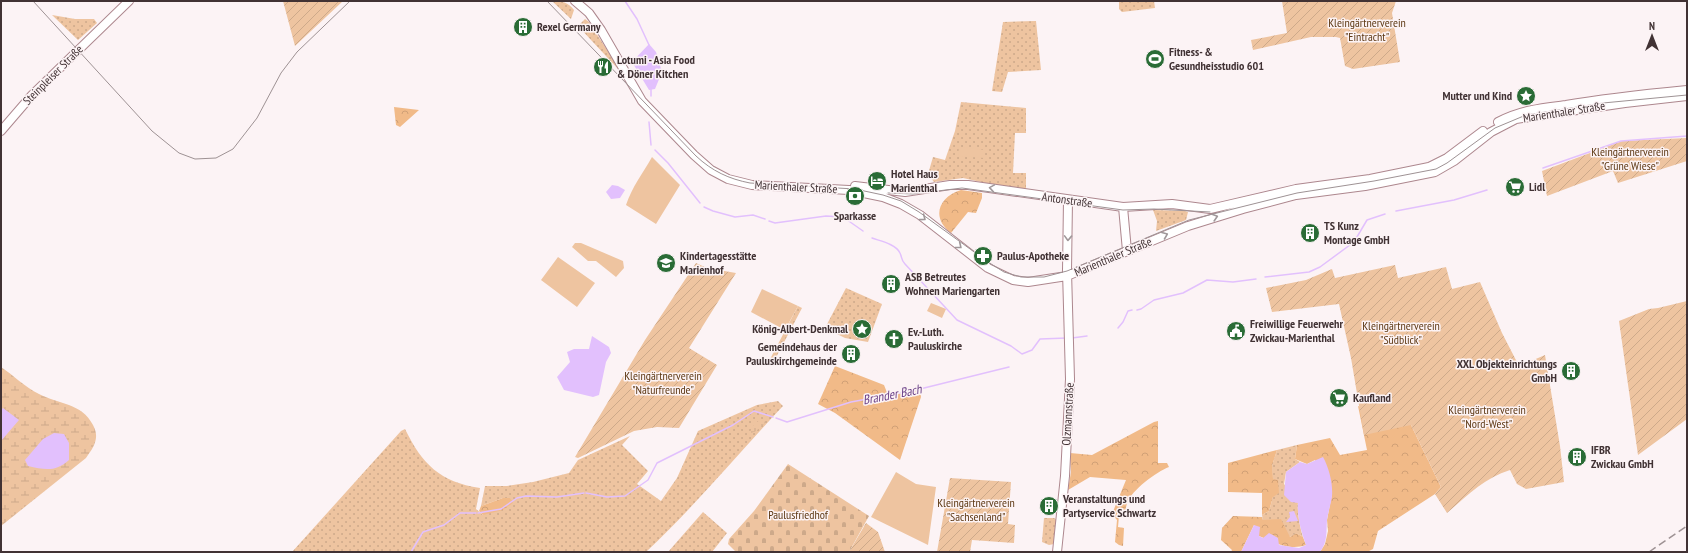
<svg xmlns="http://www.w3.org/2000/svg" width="1688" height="553" font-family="'PT Sans Narrow',sans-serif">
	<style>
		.grass { fill: url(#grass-dots) }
		.forest { fill: url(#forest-crowns) }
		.wetland { fill: url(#wetland-marsh) }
		.cemetery { fill: url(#cemetery-stones) }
		.garden { fill: url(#garden-furrows) }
		.pitch { fill: #eec4a0 }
		.water { fill: #e2c0fd }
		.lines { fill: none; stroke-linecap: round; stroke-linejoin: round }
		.stream { stroke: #e2c0fd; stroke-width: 1.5 }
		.secondary-casing { stroke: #ad878e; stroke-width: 10 }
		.secondary { stroke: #fff; stroke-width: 8 }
		.tram { stroke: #9e9294; stroke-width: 1 }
		.rail { stroke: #9e9294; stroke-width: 1.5; stroke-dasharray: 8 4; stroke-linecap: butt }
		.oneway { stroke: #a0989a }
		.labels { text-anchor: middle; stroke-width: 3; stroke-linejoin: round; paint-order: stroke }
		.park-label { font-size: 12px; fill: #5d3813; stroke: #fcf3f5 }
		.poi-label { font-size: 12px; font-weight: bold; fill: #413234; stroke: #fcf3f5; text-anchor: start }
		.street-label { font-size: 12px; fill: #413234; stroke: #fcf3f5 }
		.water-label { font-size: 13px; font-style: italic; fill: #693e86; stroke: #fcf3f5 }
	</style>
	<defs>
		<pattern id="grass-dots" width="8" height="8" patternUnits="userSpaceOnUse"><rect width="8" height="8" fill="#eec4a0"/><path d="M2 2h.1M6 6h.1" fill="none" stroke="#cda98a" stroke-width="1.8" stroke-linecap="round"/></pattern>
		<pattern id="forest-crowns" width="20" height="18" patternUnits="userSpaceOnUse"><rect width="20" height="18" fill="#f1ba88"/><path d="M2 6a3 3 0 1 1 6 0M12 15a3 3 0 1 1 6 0" fill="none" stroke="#d0a076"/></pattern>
		<pattern id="wetland-marsh" width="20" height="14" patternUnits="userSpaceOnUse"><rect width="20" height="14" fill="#eec4a0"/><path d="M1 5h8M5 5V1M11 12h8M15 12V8" fill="none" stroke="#cda98a"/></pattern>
		<pattern id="cemetery-stones" width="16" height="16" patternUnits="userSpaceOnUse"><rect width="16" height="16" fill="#eec4a0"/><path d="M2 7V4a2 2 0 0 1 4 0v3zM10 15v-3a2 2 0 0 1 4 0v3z" fill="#cda98a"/></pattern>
		<pattern id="garden-furrows" width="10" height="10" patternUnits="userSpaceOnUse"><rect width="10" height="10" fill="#eec4a0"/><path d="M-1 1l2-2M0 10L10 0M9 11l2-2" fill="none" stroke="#cda98a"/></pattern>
	</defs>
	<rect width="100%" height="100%" fill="#fcf3f5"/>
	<path class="grass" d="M 552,1 C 562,1 568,2 574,10 L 571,19 Z
		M 1119,1 L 1154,1 L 1155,8 L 1122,12 L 1119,9 Z
		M 52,15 L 75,19 L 94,19 L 97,23 L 78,40 Z
		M 585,19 L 589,22 L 620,70 L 619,70 L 578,26 Z
		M 1036,21 L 1041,70 L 1008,72 L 1002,92 L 992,91 L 1003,22 Z
		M 961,102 L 1026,108 L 1026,133 L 1015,133 L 1013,173 L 1026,173 L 1026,192 L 963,178 L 934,182 L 928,174 L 933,157 L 945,160 L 955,131 Z
		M 1153,210 L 1185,211 L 1188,212 L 1186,220 L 1156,231 L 1157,221 Z
		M 846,288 L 882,304 L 868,342 L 845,338 L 825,328 Z
		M 798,306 L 802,308 L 772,365 L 768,363 Z
		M 778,401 L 783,406 C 737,455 695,506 646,552 L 292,552 L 401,431 L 405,429 C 422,464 440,482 480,488 L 476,509 L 483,515 L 503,498 L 481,506 L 485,486 L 507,486 L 533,482 L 569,473 L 578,460 L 630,436 L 622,445 L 648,471 L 637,484 L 661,501 L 677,478 L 698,431 L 757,405 Z
		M 1297,445 L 1295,459 L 1300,462 L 1286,472 L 1284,484 L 1298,502 C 1297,512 1300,528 1303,537 L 1296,533 L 1290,537 L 1263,520 L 1262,515 L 1269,511 L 1273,497 L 1272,466 L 1277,450 Z
		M 703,512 L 727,533 L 712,552 L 668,552 Z
		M 1044,518 L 1054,518 L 1057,520 L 1054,544 L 1049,545 L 1042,542 Z"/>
	<path class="forest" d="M 394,107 L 419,110 L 400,127 L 396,125 Z
		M 961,190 L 982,193 L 982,198 L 976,213 L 968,212 L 951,233 C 931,218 938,197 961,190 Z
		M 835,366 L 884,385 L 888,395 L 920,391 L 921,397 L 900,460 L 835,413 L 818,404 Z
		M 1358,406 L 1411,425 L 1441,487 L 1435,494 L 1378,531 L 1373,549 L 1367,552 L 1320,552 L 1325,544 L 1328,531 L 1327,520 L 1332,494 L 1315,460 L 1307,464 L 1295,459 L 1297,445 L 1330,438 L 1340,455 L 1367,450 Z
		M 1158,421 L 1158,463 L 1167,463 L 1169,467 C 1156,472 1132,490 1127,503 C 1126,507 1125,512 1124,516 L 1119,516 L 1118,527 L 1124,528 L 1123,546 L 1119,545 L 1115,542 L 1117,520 L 1112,514 L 1126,480 L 1090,477 L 1068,490 L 1071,472 L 1070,453 L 1092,455 L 1154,422 Z
		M 1277,450 L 1272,466 L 1273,479 L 1278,480 L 1279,493 L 1273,497 L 1269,511 L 1262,515 L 1262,493 L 1228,492 L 1228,463 Z
		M 503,498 L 510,498 L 513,503 L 503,510 L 483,515 L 479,511 L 481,506 Z
		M 1233,516 L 1262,517 L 1263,520 L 1281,519 L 1290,537 L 1296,533 L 1303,537 L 1306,545 C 1289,551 1274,542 1259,536 L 1254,525 L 1241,552 L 1231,552 L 1232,550 L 1221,540 L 1222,528 Z"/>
	<path class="wetland" d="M 1,367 C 13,375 25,387 39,394 C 58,404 82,403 93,425 C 100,438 94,447 86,458 L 1,526 Z
		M 760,420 L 764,421 L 765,423 L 756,431 L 749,434 L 754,424 Z"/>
	<path class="cemetery" d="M 788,464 L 869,516 L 849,552 L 736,552 L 728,544 L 729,539 L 754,511 Z"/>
	<path class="garden" d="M 283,1 L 343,1 L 295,46 Z
		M 1282,1 L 1396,1 L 1392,13 L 1400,62 L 1353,69 L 1345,66 L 1340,38 L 1336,37 L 1311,37 L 1253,50 L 1251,40 L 1287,33 Z
		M 1687,138 L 1687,161 L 1618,183 L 1613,171 L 1547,196 L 1542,171 L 1622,141 Z
		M 696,263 L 707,268 L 736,273 L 689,348 L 717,365 L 679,428 L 657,427 L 634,431 L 578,458 L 575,457 L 645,340 Z
		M 1395,265 L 1398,278 L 1446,267 L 1452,289 L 1480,282 L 1502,333 L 1519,366 L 1545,355 L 1560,446 L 1564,482 L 1526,489 L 1517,484 L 1510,470 C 1484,478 1467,496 1447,513 L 1435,494 L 1441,487 L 1411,425 L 1364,435 L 1351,358 L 1339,304 L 1272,312 L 1266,288 L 1306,280 L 1332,269 L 1335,278 Z
		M 1687,301 L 1687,419 L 1638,455 L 1619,321 L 1649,309 L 1658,308 Z
		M 950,478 L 1011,482 L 1008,524 L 1015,525 L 1014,543 L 972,540 L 970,552 L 937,552 Z
		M 866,523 L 878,532 L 885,552 L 849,552 Z"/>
	<path class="pitch" d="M 959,147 L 985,150 L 985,158 L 958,156 Z
		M 652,157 L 680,185 L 656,224 L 626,205 C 632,187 643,173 652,157 Z
		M 575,243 L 581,243 L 623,261 L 624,268 L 616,277 L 596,261 L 588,261 L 572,247 Z
		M 558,257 L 595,283 L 577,307 L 541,280 Z
		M 762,289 L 798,306 L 785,330 L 751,312 Z
		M 931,303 L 946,309 L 942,318 L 927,311 Z
		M 896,472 L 916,484 L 936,487 L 928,545 L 871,517 Z"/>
	<path class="water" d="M 649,44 L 656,52 L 662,72 L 655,89 L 649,90 L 632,62 Z
		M 612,185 L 618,186 L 625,190 L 620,198 L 611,199 L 606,192 Z
		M 592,336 L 609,347 L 611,353 L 606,362 L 599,395 L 593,397 L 564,390 L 557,377 L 570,362 L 567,352 L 574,349 L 589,349 Z
		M 3,408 L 19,420 L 1,441 L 1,410 Z
		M 54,433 L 64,434 L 69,443 L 69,460 C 56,472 45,470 28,466 L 25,460 L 43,439 Z
		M 1323,457 C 1329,468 1333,483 1332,496 C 1331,504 1328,512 1327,520 C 1326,533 1328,541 1320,552 L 1241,552 L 1254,525 L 1260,527 L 1259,536 L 1263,538 L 1269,533 L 1278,538 L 1279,545 L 1299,548 L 1306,545 C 1301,531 1297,517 1298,503 L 1291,502 L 1284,495 L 1286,472 L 1300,462 L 1307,464 Z
		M 1294,511 L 1298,521 L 1286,522 L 1290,517 L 1289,512 Z"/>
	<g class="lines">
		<path class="stream" d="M 625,1 L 637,19 L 649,45
			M 651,88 L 651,96
			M 649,122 L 651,145
			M 655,150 L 668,163 L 700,203
			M 1543,168 L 1621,141 L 1687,136
			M 704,207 L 713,211 L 735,217 L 753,215 L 765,219
			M 1396,211 L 1454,200 L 1487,190
			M 769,221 L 775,223 L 826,216 L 843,217 L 863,231
			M 872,238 C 880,241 896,244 900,253 C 902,257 901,260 905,264 L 957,320 L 1011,346 L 1022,354 L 1032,350 L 1040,339 L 1067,338
			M 1265,277 L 1309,272 L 1320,267 L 1354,242 L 1367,220 L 1385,214
			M 1137,310 L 1141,309 L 1154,300 L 1183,293 L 1207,280 L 1233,282 L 1256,279
			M 1118,328 L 1123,322 L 1128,311 L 1132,310
			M 1072,338 L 1087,336
			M 776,418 L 787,422 L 851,402 L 916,390 L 1009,367
			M 586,493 L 607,497 L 625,496 L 648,480 L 657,463 L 733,425 L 754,411 L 773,417
			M 478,513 L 501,509 L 517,498 L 526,496 L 557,497 L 584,493
			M 411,552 L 423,532 L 444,525 L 460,513 L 476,513"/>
		<defs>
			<path id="secondary" d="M 575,1 L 589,13 L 601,30 L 642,101 L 694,155 L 711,170 L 728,179 L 752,185 L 849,190 L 883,197 L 901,204 L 920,215 L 988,268 L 1013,280 L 1028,282 L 1067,276 L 1188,226 L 1243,209 L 1296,195 L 1365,186 L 1435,172 L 1454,161 L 1491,132 L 1516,119 L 1625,103 L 1687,96
				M 1498,122 C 1520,110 1542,108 1566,105 C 1606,98 1646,94 1687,90
				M 1,131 L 32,95 L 129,1
				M 855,186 L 905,192 L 950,185 L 968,185 L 1123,207 L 1172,204 L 1210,209 L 1296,189 L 1370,179 L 1429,167 L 1447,158 L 1483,131
				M 1123,207 L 1127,251
				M 1057,552 L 1065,476 L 1070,379 L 1067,271 L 1068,200"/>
		</defs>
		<use href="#secondary" class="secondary-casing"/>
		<use href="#secondary" class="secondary"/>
		<path class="tram" d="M 33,1 L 152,131 L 179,153 L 195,159 L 216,158 L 233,149 L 257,118 L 281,73 L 297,52 L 350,1
			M 547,1 L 696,156 C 712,171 729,179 750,183 L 855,189 L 883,195 L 901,201 L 919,212 L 988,262 L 1004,272 L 1021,277 L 1044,277 L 1067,271 L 1189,220 L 1297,193 L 1374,181 L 1436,169 L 1447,163 L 1495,128 L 1526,115 L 1603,103 L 1687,95
			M 888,193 L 913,194 L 962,188 L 1123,210 L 1154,209 L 1210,212"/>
		<path class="rail" d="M 1649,552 L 1687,526"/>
	</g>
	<defs><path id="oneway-chevron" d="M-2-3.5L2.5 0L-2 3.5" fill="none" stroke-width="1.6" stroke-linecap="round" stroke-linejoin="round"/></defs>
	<g class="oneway">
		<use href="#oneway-chevron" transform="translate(992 188) rotate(-171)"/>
		<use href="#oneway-chevron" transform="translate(1215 217) rotate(-17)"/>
		<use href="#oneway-chevron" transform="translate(923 218) rotate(37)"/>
		<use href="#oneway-chevron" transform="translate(1165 235) rotate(-22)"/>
		<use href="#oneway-chevron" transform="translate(1068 238) rotate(92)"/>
		<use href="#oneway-chevron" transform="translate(959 246) rotate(39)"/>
	</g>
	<defs>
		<symbol id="building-disc" viewBox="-11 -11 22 22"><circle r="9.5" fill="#2a6c36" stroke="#fcf3f5"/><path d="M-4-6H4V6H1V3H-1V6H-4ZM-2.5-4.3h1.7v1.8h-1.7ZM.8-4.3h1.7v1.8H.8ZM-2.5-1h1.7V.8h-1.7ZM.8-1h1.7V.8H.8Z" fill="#fff"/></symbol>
		<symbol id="stadium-disc" viewBox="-11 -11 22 22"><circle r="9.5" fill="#2a6c36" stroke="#fcf3f5"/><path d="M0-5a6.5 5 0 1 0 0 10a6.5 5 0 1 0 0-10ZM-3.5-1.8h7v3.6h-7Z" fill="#fff"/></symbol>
		<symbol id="restaurant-disc" viewBox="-11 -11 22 22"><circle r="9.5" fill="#2a6c36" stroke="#fcf3f5"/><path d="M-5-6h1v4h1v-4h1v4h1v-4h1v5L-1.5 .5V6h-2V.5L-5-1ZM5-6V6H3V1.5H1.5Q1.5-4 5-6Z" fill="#fff"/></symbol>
		<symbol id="sight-disc" viewBox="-11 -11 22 22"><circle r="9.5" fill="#2a6c36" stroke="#fcf3f5"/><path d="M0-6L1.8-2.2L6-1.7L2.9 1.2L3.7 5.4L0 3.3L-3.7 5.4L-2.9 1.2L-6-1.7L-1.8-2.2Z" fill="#fff"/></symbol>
		<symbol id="hotel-disc" viewBox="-11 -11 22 22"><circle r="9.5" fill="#2a6c36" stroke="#fcf3f5"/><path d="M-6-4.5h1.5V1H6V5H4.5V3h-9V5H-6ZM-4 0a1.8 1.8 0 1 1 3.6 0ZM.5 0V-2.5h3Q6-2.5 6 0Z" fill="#fff"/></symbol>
		<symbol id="supermarket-disc" viewBox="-11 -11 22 22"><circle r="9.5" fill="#2a6c36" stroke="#fcf3f5"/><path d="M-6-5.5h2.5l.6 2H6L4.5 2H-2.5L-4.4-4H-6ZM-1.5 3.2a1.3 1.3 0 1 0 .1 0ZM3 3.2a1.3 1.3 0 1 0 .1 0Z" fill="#fff"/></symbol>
		<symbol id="bank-disc" viewBox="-11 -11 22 22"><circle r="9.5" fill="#2a6c36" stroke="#fcf3f5"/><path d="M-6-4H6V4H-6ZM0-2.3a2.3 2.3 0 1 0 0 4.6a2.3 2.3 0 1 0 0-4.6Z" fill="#fff"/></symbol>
		<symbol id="pharmacy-disc" viewBox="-11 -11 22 22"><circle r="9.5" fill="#2a6c36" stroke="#fcf3f5"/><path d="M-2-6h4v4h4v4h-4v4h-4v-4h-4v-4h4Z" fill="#fff"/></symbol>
		<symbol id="school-disc" viewBox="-11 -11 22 22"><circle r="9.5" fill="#2a6c36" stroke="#fcf3f5"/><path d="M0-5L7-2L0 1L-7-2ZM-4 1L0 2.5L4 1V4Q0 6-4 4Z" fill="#fff"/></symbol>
		<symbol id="civic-disc" viewBox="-11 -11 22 22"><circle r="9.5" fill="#2a6c36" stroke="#fcf3f5"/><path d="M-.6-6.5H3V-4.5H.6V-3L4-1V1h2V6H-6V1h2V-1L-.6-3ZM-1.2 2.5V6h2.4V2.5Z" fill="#fff"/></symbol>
		<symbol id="church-disc" viewBox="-11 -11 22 22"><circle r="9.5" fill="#2a6c36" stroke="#fcf3f5"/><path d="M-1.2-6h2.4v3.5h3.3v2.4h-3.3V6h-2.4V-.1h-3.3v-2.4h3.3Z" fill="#fff"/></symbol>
	</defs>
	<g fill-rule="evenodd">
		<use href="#building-disc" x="512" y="16" width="22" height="22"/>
		<use href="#stadium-disc" x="1144" y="48" width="22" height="22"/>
		<use href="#restaurant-disc" x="592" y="56" width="22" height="22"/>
		<use href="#sight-disc" x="1515" y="85" width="22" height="22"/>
		<use href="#hotel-disc" x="866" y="170" width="22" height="22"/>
		<use href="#supermarket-disc" x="1504" y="176" width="22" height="22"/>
		<use href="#bank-disc" x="844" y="185" width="22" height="22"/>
		<use href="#building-disc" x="1299" y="222" width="22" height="22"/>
		<use href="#pharmacy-disc" x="972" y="245" width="22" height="22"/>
		<use href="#school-disc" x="655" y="252" width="22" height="22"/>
		<use href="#building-disc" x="880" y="273" width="22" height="22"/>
		<use href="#sight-disc" x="851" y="318" width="22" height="22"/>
		<use href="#civic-disc" x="1225" y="320" width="22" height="22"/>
		<use href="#church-disc" x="883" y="328" width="22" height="22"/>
		<use href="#building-disc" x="840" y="343" width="22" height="22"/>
		<use href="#building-disc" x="1560" y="360" width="22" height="22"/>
		<use href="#supermarket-disc" x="1328" y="387" width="22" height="22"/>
		<use href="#building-disc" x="1566" y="446" width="22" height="22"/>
		<use href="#building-disc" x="1038" y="495" width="22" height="22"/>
	</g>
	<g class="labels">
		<g class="park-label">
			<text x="1367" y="27">Kleingärtnerverein<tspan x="1367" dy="14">"Eintracht"</tspan></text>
			<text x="1630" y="156">Kleingärtnerverein<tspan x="1630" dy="14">"Grüne Wiese"</tspan></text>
			<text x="1401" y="330">Kleingärtnerverein<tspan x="1401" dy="14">"Südblick"</tspan></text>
			<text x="663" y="380">Kleingärtnerverein<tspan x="663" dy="14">"Naturfreunde"</tspan></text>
			<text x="1487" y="414">Kleingärtnerverein<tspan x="1487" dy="14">"Nord-West"</tspan></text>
			<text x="976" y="507">Kleingärtnerverein<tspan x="976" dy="14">"Sachsenland"</tspan></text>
			<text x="798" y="519">Paulusfriedhof</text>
		</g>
		<g class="poi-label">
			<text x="537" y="31">Rexel Germany</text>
			<text x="1169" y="56">Fitness- &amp;<tspan x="1169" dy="14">Gesundheisstudio 601</tspan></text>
			<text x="617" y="64">Lotumi - Asia Food<tspan x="617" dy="14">&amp; Döner Kitchen</tspan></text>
			<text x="1512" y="100" text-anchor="end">Mutter und Kind</text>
			<text x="891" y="178">Hotel Haus<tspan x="891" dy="14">Marienthal</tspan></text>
			<text x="1529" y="191">Lidl</text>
			<text x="855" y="220" text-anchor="middle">Sparkasse</text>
			<text x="1324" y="230">TS Kunz<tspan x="1324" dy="14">Montage GmbH</tspan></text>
			<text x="680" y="260">Kindertagesstätte<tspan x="680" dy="14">Marienhof</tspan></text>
			<text x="997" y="260">Paulus-Apotheke</text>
			<text x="905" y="281">ASB Betreutes<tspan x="905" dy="14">Wohnen Mariengarten</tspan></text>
			<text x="1250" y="328">Freiwillige Feuerwehr<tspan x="1250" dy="14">Zwickau-Marienthal</tspan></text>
			<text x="848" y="333" text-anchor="end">König-Albert-Denkmal</text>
			<text x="908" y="336">Ev.-Luth.<tspan x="908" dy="14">Pauluskirche</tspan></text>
			<text x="837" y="351" text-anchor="end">Gemeindehaus der<tspan x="837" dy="14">Pauluskirchgemeinde</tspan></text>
			<text x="1557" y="368" text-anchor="end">XXL Objekteinrichtungs<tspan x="1557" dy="14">GmbH</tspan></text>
			<text x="1353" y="402">Kaufland</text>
			<text x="1591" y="454">IFBR<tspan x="1591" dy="14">Zwickau GmbH</tspan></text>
			<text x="1063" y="503">Veranstaltungs und<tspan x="1063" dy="14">Partyservice Schwartz</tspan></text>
		</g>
		<g class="street-label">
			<text transform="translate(53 75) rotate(-45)" y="4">Steinpleiser Straße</text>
			<text transform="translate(1564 112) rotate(-9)" y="4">Marienthaler Straße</text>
			<text transform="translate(796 187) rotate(3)" y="4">Marienthaler Straße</text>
			<text transform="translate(1067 200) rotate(8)" y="4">Antonstraße</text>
			<text transform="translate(1113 257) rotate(-23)" y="4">Marienthaler Straße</text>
			<text transform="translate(1068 414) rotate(-87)" y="4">Olzmannstraße</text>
		</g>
		<g class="water-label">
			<text transform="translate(892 394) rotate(-11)" y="5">Brander Bach</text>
		</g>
	</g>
	<rect width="1688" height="553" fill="none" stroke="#413234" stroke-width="4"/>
	<g transform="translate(1652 36)" stroke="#fcf3f5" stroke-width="3" paint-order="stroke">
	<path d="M0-3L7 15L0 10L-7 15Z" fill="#413234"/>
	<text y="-6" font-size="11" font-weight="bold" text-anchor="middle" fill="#413234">N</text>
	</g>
</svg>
